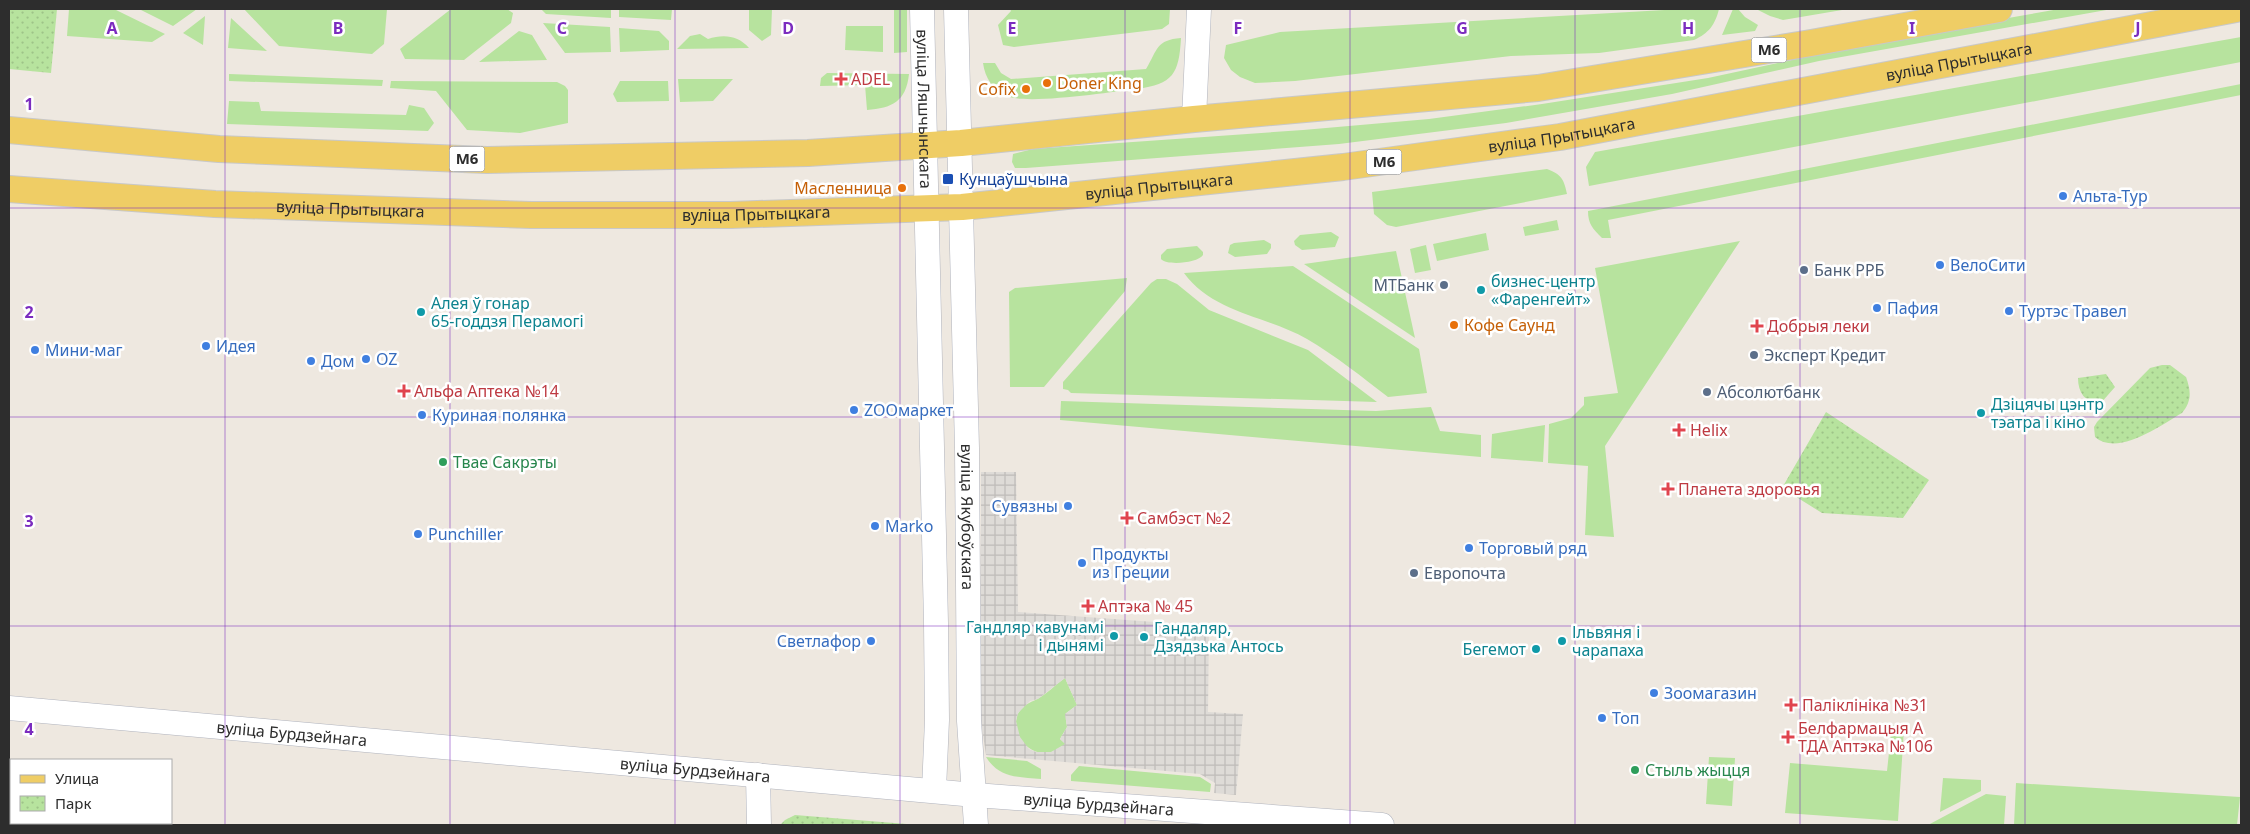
<svg xmlns="http://www.w3.org/2000/svg" width="2250" height="834" font-family="'Noto Sans',sans-serif">
	<style>
		.grass { fill: #b7e39e }
		.park { fill: url(#park-dots) }
		.plaza { fill: url(#plaza-grid); fill-rule: evenodd }
		.lines { fill: none; stroke-linecap: round; stroke-linejoin: round }
		.secondary-casing { stroke: #b0b3bd; stroke-width: 25 }
		.primary-casing { stroke: #c8c8c8; stroke-width: 28 }
		.secondary { stroke: #fff; stroke-width: 24 }
		.primary { stroke: #efcd65; stroke-width: 26 }
		.grid { fill: none; stroke: #7b2cbf; stroke-width: 1; stroke-opacity: 0.55 }
		.health-dot { fill: #e0444e; stroke: #fff; stroke-width: 2 }
		.food-dot { fill: #e8710a; stroke: #fff; stroke-width: 2 }
		.transit-dot { fill: #1a4fb4; stroke: #fff; stroke-width: 2 }
		.shop-dot { fill: #3f7fe0; stroke: #fff; stroke-width: 2 }
		.service-dot { fill: #5c6f8a; stroke: #fff; stroke-width: 2 }
		.culture-dot { fill: #0f9aa8; stroke: #fff; stroke-width: 2 }
		.leisure-dot { fill: #2e9e5b; stroke: #fff; stroke-width: 2 }
		.labels { text-anchor: middle; stroke-width: 5; stroke-linejoin: round; paint-order: stroke }
		.shield { fill: #fff; stroke: #6c6c6c; stroke-width: 1 }
		.shield-label { font-size: 15px; font-weight: bold; fill: #2d2d2d }
		.street-label { font-size: 16px; fill: #2d2d2d; stroke: #fff }
		.health-label { font-size: 16px; fill: #be3a42; stroke: #fff; text-anchor: start }
		.food-label { font-size: 16px; fill: #c56008; stroke: #fff; text-anchor: start }
		.transit-label { font-size: 16px; fill: #164399; stroke: #fff; text-anchor: start }
		.shop-label { font-size: 16px; fill: #366cbe; stroke: #fff; text-anchor: start }
		.service-label { font-size: 16px; fill: #4e5e75; stroke: #fff; text-anchor: start }
		.culture-label { font-size: 16px; fill: #0d838f; stroke: #fff; text-anchor: start }
		.leisure-label { font-size: 16px; fill: #27864d; stroke: #fff; text-anchor: start }
		.grid-label { font-size: 16px; text-anchor: middle; font-weight: bold; fill: #7b2cbf; stroke: #fff; stroke-width: 5; stroke-linejoin: round; paint-order: stroke }
	</style>
	<defs>
		<pattern id="park-dots" width="8" height="8" patternUnits="userSpaceOnUse" patternTransform="scale(1.25)"><rect width="8" height="8" fill="#b7e39e"/><path d="M2 2h.1M6 6h.1" fill="none" stroke="#9ec388" stroke-width="1.8" stroke-linecap="round"/></pattern>
		<pattern id="plaza-grid" width="8" height="8" patternUnits="userSpaceOnUse" patternTransform="scale(1.25)"><rect width="8" height="8" fill="#dedbd7"/><path d="M0 4h8M4 0v8" fill="none" stroke="#bfbcb9"/></pattern>
	</defs>
	<rect width="100%" height="100%" fill="#eee8e0"/>
	<path class="grass" d="M 69,9 L 114,9 L 165,34 L 152,42 L 67,36 Z
		M 139,9 L 197,9 L 173,26 Z
		M 244,9 L 387,9 L 384,44 L 372,54 L 279,46 Z
		M 451,9 L 507,9 L 513,13 L 511,23 L 464,60 L 405,59 L 400,49 Z
		M 541,9 L 611,9 L 611,18 L 546,14 Z
		M 619,9 L 672,9 L 671,20 L 619,17 Z
		M 749,9 L 772,9 L 771,35 L 762,41 L 749,30 Z
		M 894,9 L 907,9 L 907,52 L 894,53 Z
		M 1010,9 L 1170,9 L 1169,24 L 1162,29 L 1014,47 L 1003,45 L 998,25 L 1011,11 Z
		M 1682,9 L 1719,9 C 1715,25 1709,33 1694,40 L 1599,53 L 1511,56 L 1295,81 L 1255,83 L 1240,77 L 1231,70 L 1224,58 L 1226,45 L 1280,32 Z
		M 1733,9 L 1738,9 L 1745,17 L 1758,25 L 1755,31 L 1722,35 Z
		M 1756,9 L 1848,9 L 1783,20 L 1770,16 Z
		M 2059,9 L 2112,9 L 1819,61 L 1672,94 L 1506,123 L 1339,144 L 1026,168 L 1015,168 L 1012,162 L 1013,154 L 1033,149 L 1303,130 L 1429,119 L 1542,104 L 1708,78 L 1894,38 Z
		M 205,16 L 203,45 L 183,33 Z
		M 231,18 L 267,51 L 228,48 Z
		M 543,23 L 610,27 L 611,52 L 565,53 Z
		M 846,26 L 883,26 L 883,52 L 845,50 Z
		M 619,28 L 659,31 L 669,41 L 669,50 L 620,52 Z
		M 519,31 L 532,35 L 547,60 L 479,62 Z
		M 700,34 L 708,39 C 723,34 738,35 749,48 L 677,49 L 690,36 Z
		M 2241,37 L 2241,62 L 1589,186 L 1586,167 L 1595,152 Z
		M 1181,38 C 1179,74 1173,84 1137,89 C 1110,92 1027,105 1007,96 C 993,90 985,78 983,63 L 995,63 L 1001,73 L 1011,79 L 1146,69 C 1158,49 1156,40 1181,38 Z
		M 827,73 L 909,74 C 906,102 892,108 867,110 L 865,85 L 820,86 L 821,78 Z
		M 229,74 L 383,80 L 382,86 L 229,81 Z
		M 678,79 L 733,79 L 713,101 L 680,102 Z
		M 391,81 L 557,82 L 565,86 L 568,90 L 568,123 L 520,133 L 467,130 L 436,91 L 390,88 Z
		M 620,81 L 668,81 L 669,101 L 617,102 L 613,94 Z
		M 2241,84 L 2241,95 L 1608,220 L 1611,238 L 1602,238 C 1593,229 1588,224 1588,211 Z
		M 229,101 L 259,102 L 261,111 L 406,115 L 409,105 L 424,108 L 434,123 L 428,131 L 227,124 Z
		M 1547,169 C 1561,174 1564,179 1567,194 L 1396,227 L 1387,225 L 1374,214 L 1372,192 Z
		M 1557,220 L 1559,230 L 1525,236 L 1523,227 Z
		M 1331,232 L 1339,237 L 1335,247 L 1302,250 L 1295,245 L 1294,241 L 1300,235 Z
		M 1486,233 L 1489,250 L 1437,261 L 1433,244 Z
		M 1264,240 L 1271,244 L 1271,248 L 1267,254 L 1235,257 L 1228,253 L 1230,245 L 1234,243 Z
		M 1740,241 L 1605,446 L 1614,537 L 1585,535 L 1588,466 L 1548,463 L 1549,424 L 1571,418 L 1584,405 L 1584,397 L 1618,393 L 1595,268 Z
		M 1426,245 L 1431,270 L 1415,273 L 1410,249 Z
		M 1197,246 L 1203,252 L 1203,255 C 1198,263 1167,266 1161,259 L 1161,255 L 1167,249 Z
		M 1396,251 L 1415,338 L 1304,264 Z
		M 1293,266 L 1419,349 L 1427,393 L 1388,397 C 1362,377 1336,356 1307,339 C 1267,316 1213,313 1184,273 Z
		M 1127,278 L 1125,291 L 1044,387 L 1010,387 L 1009,292 L 1015,288 Z
		M 1157,279 L 1166,279 L 1177,284 L 1209,310 L 1308,350 L 1377,402 L 1071,393 L 1068,390 L 1063,389 L 1063,382 L 1151,283 Z
		M 1061,401 L 1376,411 L 1431,407 L 1440,431 L 1481,435 L 1481,457 L 1060,420 Z
		M 1545,425 L 1543,462 L 1491,458 L 1492,434 Z
		M 1065,678 L 1077,705 L 1065,714 L 1067,727 L 1060,739 L 1066,744 C 1059,748 1053,753 1045,753 C 1025,754 1009,729 1019,712 C 1024,704 1030,703 1037,699 C 1047,694 1056,684 1065,678 Z
		M 1892,725 L 1904,729 L 1898,821 L 1785,813 L 1790,763 L 1887,771 Z
		M 986,757 L 1027,761 L 1041,769 L 1041,779 C 1018,777 999,778 986,757 Z
		M 1709,757 L 1735,758 L 1732,806 L 1706,804 Z
		M 1079,766 L 1200,777 L 1211,784 L 1210,792 L 1071,781 L 1071,775 Z
		M 1943,778 L 1981,780 L 1981,791 L 1940,812 Z
		M 2016,783 L 2240,797 L 2237,825 L 2014,825 Z
		M 1986,794 L 2006,796 L 2004,825 L 1928,825 Z"/>
	<path class="park" d="M 9,9 L 57,9 L 51,73 L 9,69 Z
		M 2162,365 L 2170,365 L 2186,377 C 2191,391 2192,401 2182,413 C 2161,425 2118,457 2095,437 L 2094,427 L 2097,422 L 2150,368 Z
		M 2106,374 L 2115,387 L 2100,404 C 2085,402 2078,393 2078,378 Z
		M 1826,412 L 1929,480 L 1903,518 L 1822,513 L 1782,488 Z
		M 795,815 L 919,825 L 780,825 L 785,820 Z"/>
	<path class="plaza" d="M 981,472 L 1016,472 L 1018,612 L 1209,626 L 1208,712 L 1243,714 L 1236,795 L 1214,793 L 1215,783 L 1200,774 L 986,755 L 981,721 ZM 1065,678 L 1077,705 L 1065,714 L 1067,727 L 1060,739 L 1065,744 L 1051,752 L 1036,752 L 1029,749 L 1020,737 L 1016,721 L 1018,713 L 1030,701 L 1038,699 Z"/>
	<g class="lines">
		<defs>
			<g id="secondary">
				<path id="s1" d="M 922,9 L 936,623 L 937,720 L 934,790"/>
				<path id="s2" d="M 956,9 L 967,448 L 969,721 L 976,825"/>
				<path d="M 1194,119 L 1199,9"/>
				<path id="s3" d="M 9,708 L 975,795 L 1382,825"/>
				<path d="M 758,775 L 759,825"/>
			</g>
			<g id="primary">
				<path d="M 9,130 L 219,149 L 487,160 L 808,153 L 961,143 L 1194,119 L 1538,88 L 1811,43 L 1999,9"/>
				<path id="s4" d="M 9,189 L 215,204 L 531,215 L 731,215 L 962,207 L 1343,167 L 1560,137 L 2236,9"/>
			</g>
		</defs>
		<use href="#secondary" class="secondary-casing"/>
		<use href="#primary" class="primary-casing"/>
		<use href="#secondary" class="secondary"/>
		<use href="#primary" class="primary"/>
	</g>
	<path class="grid" d="M 225,9 L 225,825M 450,9 L 450,825M 675,9 L 675,825M 900,9 L 900,825M 1125,9 L 1125,825M 1350,9 L 1350,825M 1575,9 L 1575,825M 1800,9 L 1800,825M 2025,9 L 2025,825M 9,208 L 2241,208M 9,417 L 2241,417M 9,626 L 2241,626"/>
	<g class="health-dot">
		<path d="M838.5 71.5h5v5h5v5h-5v5h-5v-5h-5v-5h5z"/>
		<path d="M1754.5 318.5h5v5h5v5h-5v5h-5v-5h-5v-5h5z"/>
		<path d="M401.5 383.5h5v5h5v5h-5v5h-5v-5h-5v-5h5z"/>
		<path d="M1676.5 422.5h5v5h5v5h-5v5h-5v-5h-5v-5h5z"/>
		<path d="M1665.5 481.5h5v5h5v5h-5v5h-5v-5h-5v-5h5z"/>
		<path d="M1124.5 510.5h5v5h5v5h-5v5h-5v-5h-5v-5h5z"/>
		<path d="M1085.5 598.5h5v5h5v5h-5v5h-5v-5h-5v-5h5z"/>
		<path d="M1788.5 697.5h5v5h5v5h-5v5h-5v-5h-5v-5h5z"/>
		<path d="M1785.5 729.5h5v5h5v5h-5v5h-5v-5h-5v-5h5z"/>
	</g>
	<g class="food-dot">
		<circle cx="1047" cy="83" r="5"/>
		<circle cx="1026" cy="89" r="5"/>
		<circle cx="902" cy="188" r="5"/>
		<circle cx="1454" cy="325" r="5"/>
	</g>
	<rect class="transit-dot" x="942" y="173" width="12" height="12" rx="2.5"/>
	<g class="shop-dot">
		<circle cx="2063" cy="196" r="5"/>
		<circle cx="1940" cy="265" r="5"/>
		<circle cx="1877" cy="308" r="5"/>
		<circle cx="2009" cy="311" r="5"/>
		<circle cx="206" cy="346" r="5"/>
		<circle cx="35" cy="350" r="5"/>
		<circle cx="366" cy="359" r="5"/>
		<circle cx="311" cy="361" r="5"/>
		<circle cx="854" cy="410" r="5"/>
		<circle cx="422" cy="415" r="5"/>
		<circle cx="1068" cy="506" r="5"/>
		<circle cx="875" cy="526" r="5"/>
		<circle cx="418" cy="534" r="5"/>
		<circle cx="1469" cy="548" r="5"/>
		<circle cx="1082" cy="563" r="5"/>
		<circle cx="871" cy="641" r="5"/>
		<circle cx="1654" cy="693" r="5"/>
		<circle cx="1602" cy="718" r="5"/>
	</g>
	<g class="service-dot">
		<circle cx="1804" cy="270" r="5"/>
		<circle cx="1444" cy="285" r="5"/>
		<circle cx="1754" cy="355" r="5"/>
		<circle cx="1707" cy="392" r="5"/>
		<circle cx="1414" cy="573" r="5"/>
	</g>
	<g class="culture-dot">
		<circle cx="1481" cy="290" r="5"/>
		<circle cx="421" cy="312" r="5"/>
		<circle cx="1981" cy="413" r="5"/>
		<circle cx="1114" cy="636" r="5"/>
		<circle cx="1144" cy="637" r="5"/>
		<circle cx="1562" cy="641" r="5"/>
		<circle cx="1536" cy="649" r="5"/>
	</g>
	<g class="leisure-dot">
		<circle cx="443" cy="462" r="5"/>
		<circle cx="1635" cy="770" r="5"/>
	</g>
	<g class="labels">
		<g class="shield">
			<rect x="1751.5" y="37.5" width="35" height="25" rx="4"/>
			<rect x="449.5" y="146.5" width="35" height="25" rx="4"/>
			<rect x="1366.5" y="149.5" width="35" height="25" rx="4"/>
		</g>
		<g class="shield-label">
			<text x="1769" y="55">М6</text>
			<text x="467" y="164">М6</text>
			<text x="1384" y="167">М6</text>
		</g>
		<g class="street-label">
			<text dy="6" stroke="none"><textPath href="#s4" startOffset="1962">вуліца Прытыцкага</textPath></text>
			<text dy="6" stroke="none"><textPath href="#s1" startOffset="100">вуліца Ляшчынскага</textPath></text>
			<text dy="6" stroke="none"><textPath href="#s4" startOffset="1558">вуліца Прытыцкага</textPath></text>
			<text dy="6" stroke="none"><textPath href="#s4" startOffset="1152">вуліца Прытыцкага</textPath></text>
			<text dy="6" stroke="none"><textPath href="#s4" startOffset="342">вуліца Прытыцкага</textPath></text>
			<text dy="6" stroke="none"><textPath href="#s4" startOffset="748">вуліца Прытыцкага</textPath></text>
			<text dy="6" stroke="none"><textPath href="#s2" startOffset="508">вуліца Якубоўскага</textPath></text>
			<text dy="6" stroke="none"><textPath href="#s3" startOffset="284">вуліца Бурдзейнага</textPath></text>
			<text dy="6" stroke="none"><textPath href="#s3" startOffset="689">вуліца Бурдзейнага</textPath></text>
			<text dy="6" stroke="none"><textPath href="#s3" startOffset="1094">вуліца Бурдзейнага</textPath></text>
		</g>
		<g class="health-label">
			<text x="851" y="85">ADEL</text>
			<text x="1767" y="332">Добрыя леки</text>
			<text x="414" y="397">Альфа Аптека №14</text>
			<text x="1690" y="436">Helix</text>
			<text x="1678" y="495">Планета здоровья</text>
			<text x="1137" y="524">Самбэст №2</text>
			<text x="1098" y="612">Аптэка № 45</text>
			<text x="1802" y="711">Паліклініка №31</text>
			<text x="1798" y="734">Белфармацыя А<tspan x="1798" dy="18">ТДА Аптэка №106</tspan></text>
		</g>
		<g class="food-label">
			<text x="1057" y="89">Doner King</text>
			<text x="1016" y="95" text-anchor="end">Cofix</text>
			<text x="892" y="194" text-anchor="end">Масленница</text>
			<text x="1464" y="331">Кофе Саунд</text>
		</g>
		<g class="transit-label">
			<text x="959" y="185">Кунцаўшчына</text>
		</g>
		<g class="shop-label">
			<text x="2073" y="202">Альта-Тур</text>
			<text x="1950" y="271">ВелоСити</text>
			<text x="1887" y="314">Пафия</text>
			<text x="2019" y="317">Туртэс Травел</text>
			<text x="216" y="352">Идея</text>
			<text x="45" y="356">Мини-маг</text>
			<text x="376" y="365">OZ</text>
			<text x="321" y="367">Дом</text>
			<text x="864" y="416">ZOOмаркет</text>
			<text x="432" y="421">Куриная полянка</text>
			<text x="1058" y="512" text-anchor="end">Сувязны</text>
			<text x="885" y="532">Marko</text>
			<text x="428" y="540">Punchiller</text>
			<text x="1479" y="554">Торговый ряд</text>
			<text x="1092" y="560">Продукты<tspan x="1092" dy="18">из Греции</tspan></text>
			<text x="861" y="647" text-anchor="end">Светлафор</text>
			<text x="1664" y="699">Зоомагазин</text>
			<text x="1612" y="724">Топ</text>
		</g>
		<g class="service-label">
			<text x="1814" y="276">Банк РРБ</text>
			<text x="1434" y="291" text-anchor="end">МТБанк</text>
			<text x="1764" y="361">Эксперт Кредит</text>
			<text x="1717" y="398">Абсолютбанк</text>
			<text x="1424" y="579">Европочта</text>
		</g>
		<g class="culture-label">
			<text x="1491" y="287">бизнес-центр<tspan x="1491" dy="18">«Фаренгейт»</tspan></text>
			<text x="431" y="309">Алея ў гонар<tspan x="431" dy="18">65-годдзя Перамогі</tspan></text>
			<text x="1991" y="410">Дзіцячы цэнтр<tspan x="1991" dy="18">тэатра і кіно</tspan></text>
			<text x="1104" y="633" text-anchor="end">Гандляр кавунамі<tspan x="1104" dy="18">і дынямі</tspan></text>
			<text x="1154" y="634">Гандаляр,<tspan x="1154" dy="18">Дзядзька Антось</tspan></text>
			<text x="1572" y="638">Ільвяня і<tspan x="1572" dy="18">чарапаха</tspan></text>
			<text x="1526" y="655" text-anchor="end">Бегемот</text>
		</g>
		<g class="leisure-label">
			<text x="453" y="468">Твае Сакрэты</text>
			<text x="1645" y="776">Стыль жыцця</text>
		</g>
	</g>
	<g class="grid-label">
		<text x="112" y="34">A</text>
		<text x="338" y="34">B</text>
		<text x="562" y="34">C</text>
		<text x="788" y="34">D</text>
		<text x="1012" y="34">E</text>
		<text x="1238" y="34">F</text>
		<text x="1462" y="34">G</text>
		<text x="1688" y="34">H</text>
		<text x="1912" y="34">I</text>
		<text x="2138" y="34">J</text>
		<text x="29" y="110">1</text>
		<text x="29" y="318">2</text>
		<text x="29" y="527">3</text>
		<text x="29" y="735">4</text>
	</g>
	<rect width="2250" height="834" fill="none" stroke="#2d2d2d" stroke-width="20"/>
	<rect x="10" y="759" width="162" height="65" fill="#ffffff" stroke="#ababab"/>
	<rect x="20" y="775" width="25" height="8" fill="#efcd65" stroke="#ababab"/>
	<text x="55" y="784" font-size="15" fill="#2d2d2d">Улица</text>
	<rect x="20" y="796" width="25" height="15" fill="url(#park-dots)" stroke="#ababab"/>
	<text x="55" y="809" font-size="15" fill="#2d2d2d">Парк</text>
</svg>
